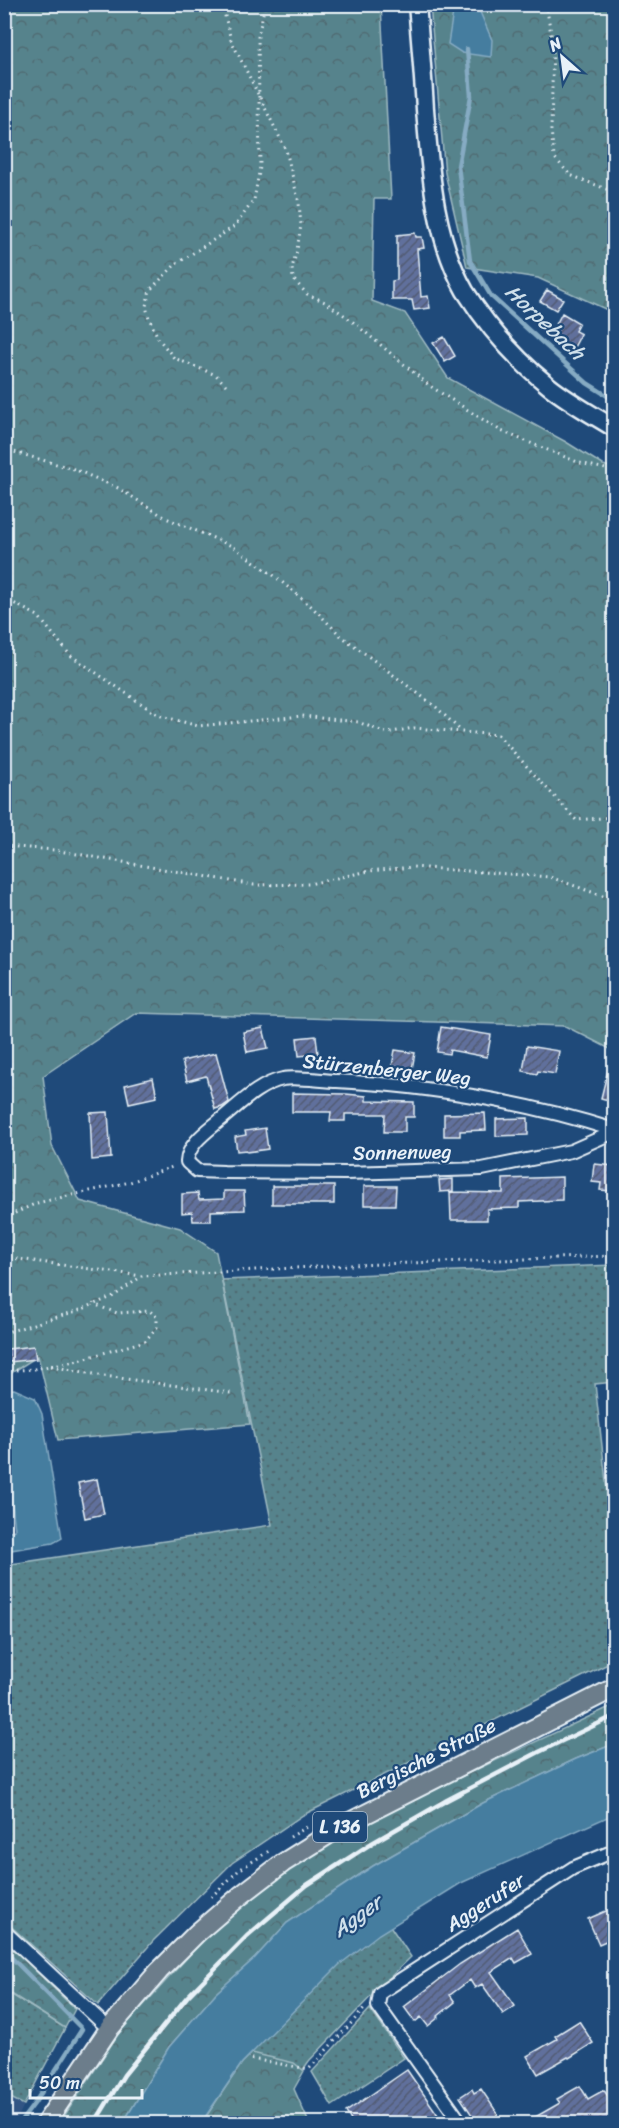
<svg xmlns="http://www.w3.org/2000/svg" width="619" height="2128" font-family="Sriracha,sans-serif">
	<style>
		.built { fill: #325584 }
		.grass { fill: url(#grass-dots); stroke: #9fbac2; stroke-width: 1.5 }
		.forest { fill: url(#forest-crowns); stroke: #9fbac2; stroke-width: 1.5 }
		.water { fill: #447d9f; stroke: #86abc3; stroke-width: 1.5 }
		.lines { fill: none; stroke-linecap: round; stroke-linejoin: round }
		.stream { stroke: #86abc3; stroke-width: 4.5 }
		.building { fill: url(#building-hatch); stroke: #e8f1f8; stroke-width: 1.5 }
		.street-casing { stroke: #e8f1f8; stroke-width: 16 }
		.secondary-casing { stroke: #e8f1f8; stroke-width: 21 }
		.primary-casing { stroke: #e8f1f8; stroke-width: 22 }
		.path { stroke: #e8f1f8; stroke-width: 3; stroke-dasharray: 1.5 4.5; stroke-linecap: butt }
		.street { stroke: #1f4a7a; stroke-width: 12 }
		.secondary { stroke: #1f4a7a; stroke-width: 16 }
		.primary { stroke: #6c7d8b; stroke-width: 18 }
		.rail { stroke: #e8f1f8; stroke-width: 4.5 }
		.labels { text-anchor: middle; stroke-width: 4.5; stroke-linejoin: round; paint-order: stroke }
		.shield { fill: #1f4a7a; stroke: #acbfd2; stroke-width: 1.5 }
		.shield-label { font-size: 18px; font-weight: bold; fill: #e8f1f8 }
		.street-label { font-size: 20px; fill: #e8f1f8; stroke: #1f4a7a }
		.water-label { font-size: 21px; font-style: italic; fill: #cfe0eb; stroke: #1f4a7a }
	</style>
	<defs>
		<pattern id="grass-dots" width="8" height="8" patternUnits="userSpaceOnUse" patternTransform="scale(1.5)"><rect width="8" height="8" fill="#56838c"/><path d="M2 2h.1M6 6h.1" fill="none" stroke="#506b72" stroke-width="1.8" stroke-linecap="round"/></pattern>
		<pattern id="forest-crowns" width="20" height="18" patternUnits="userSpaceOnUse" patternTransform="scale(1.5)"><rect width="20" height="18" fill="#56838c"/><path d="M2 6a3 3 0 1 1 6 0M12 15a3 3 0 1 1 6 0" fill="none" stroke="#506b72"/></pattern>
		<pattern id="building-hatch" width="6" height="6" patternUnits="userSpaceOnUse" patternTransform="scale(1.5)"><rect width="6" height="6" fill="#606f9c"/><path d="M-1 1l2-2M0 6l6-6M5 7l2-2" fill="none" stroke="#535c73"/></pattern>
	</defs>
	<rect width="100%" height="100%" fill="#1f4a7a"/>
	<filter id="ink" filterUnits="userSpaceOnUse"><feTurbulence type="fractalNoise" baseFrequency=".0167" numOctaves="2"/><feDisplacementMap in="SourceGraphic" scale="12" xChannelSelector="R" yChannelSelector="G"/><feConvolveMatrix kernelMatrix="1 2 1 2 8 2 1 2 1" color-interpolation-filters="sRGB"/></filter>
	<g filter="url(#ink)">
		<path class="built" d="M 5,2095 L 24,2105 L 15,2123 L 5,2123 Z"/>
		<path class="grass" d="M 614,1265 L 614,1382 L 595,1384 L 614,1552 L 614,1661 L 303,1815 L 232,1863 L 153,1941 L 98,2005 L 5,1921 L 5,1565 L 272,1525 L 222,1280 Z
			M 356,1875 L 411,1957 L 380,1987 L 309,2061 L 279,2104 L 292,2123 L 123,2124 Z
			M 4,1990 L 65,2028 L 24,2105 L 5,2095 Z
			M 370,2009 L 404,2058 L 332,2106 L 312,2072 Z"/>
		<path class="forest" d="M 5,5 L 381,5 L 391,199 L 374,199 L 372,301 L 405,313 L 448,378 L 566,442 L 603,465 L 614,468 L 614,1051 L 565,1026 L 136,1013 L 43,1076 L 52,1146 L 80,1201 L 180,1228 L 216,1252 L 250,1424 L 58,1440 L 38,1356 L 5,1377 Z
			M 430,5 L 614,5 L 614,313 L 538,278 L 467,267 L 445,173 Z
			M 614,1705 L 614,1744 L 576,1759 L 483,1803 L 373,1866 L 287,1923 L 255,1958 L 216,1993 L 169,2047 L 123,2123 L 59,2124 L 121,2030 L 204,1939 L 294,1864 L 358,1825 Z
			M 5,1941 L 75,2009 L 65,2028 L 5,1990 Z
			M 252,2053 L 294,2063 L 304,2071 L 294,2089 L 309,2123 L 201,2124 L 242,2063 Z"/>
		<path class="water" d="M 447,5 L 477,5 L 492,40 L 491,57 L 462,53 L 448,44 L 453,12 Z
			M 14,1389 L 35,1398 L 42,1414 L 62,1538 L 53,1543 L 5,1551 L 5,1532 L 15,1530 L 7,1460 L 5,1460 L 5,1390 Z
			M 614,1744 L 614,1814 L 461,1883 L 379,1934 L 339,1965 L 242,2063 L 201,2123 L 123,2123 L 169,2047 L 216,1993 L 255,1958 L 287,1923 L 373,1866 L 483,1803 L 576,1759 Z"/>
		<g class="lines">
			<path class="stream" d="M 467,49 L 471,96 L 458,166 L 470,261 L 491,296 L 587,383 L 614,400
				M 4,1950 L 82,2029 L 34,2104 L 19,2124"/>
		</g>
		<path class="building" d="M 415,233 L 416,237 L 422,237 L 424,248 L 417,249 L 421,297 L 428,296 L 430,308 L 414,310 L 412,300 L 392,300 L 392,281 L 397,280 L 397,235 Z
			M 547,290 L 563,299 L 556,310 L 540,301 Z
			M 562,313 L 579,323 L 575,331 L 581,334 L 573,349 L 567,346 L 566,347 L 549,338 Z
			M 444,337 L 455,356 L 445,362 L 433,343 Z
			M 441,1027 L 491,1035 L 487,1057 L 450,1050 L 449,1054 L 437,1052 Z
			M 263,1028 L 268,1048 L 247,1052 L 243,1032 Z
			M 316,1036 L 318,1054 L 299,1056 L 297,1038 Z
			M 527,1046 L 559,1051 L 555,1074 L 538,1071 L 537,1074 L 523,1071 Z
			M 395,1050 L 415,1053 L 412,1069 L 392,1066 Z
			M 216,1053 L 229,1102 L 222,1107 L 215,1109 L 206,1076 L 187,1081 L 182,1061 Z
			M 610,1062 L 615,1062 L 615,1102 L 601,1098 Z
			M 153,1078 L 157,1097 L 129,1103 L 125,1085 Z
			M 292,1093 L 346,1094 L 366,1096 L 366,1101 L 414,1102 L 414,1117 L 405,1117 L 405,1132 L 384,1132 L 385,1114 L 345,1114 L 345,1121 L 330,1121 L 331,1112 L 292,1112 Z
			M 108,1112 L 111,1158 L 92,1160 L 90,1113 Z
			M 485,1113 L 486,1130 L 460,1131 L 460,1136 L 444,1136 L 444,1114 Z
			M 528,1118 L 528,1135 L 496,1136 L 496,1119 Z
			M 265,1128 L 268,1149 L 247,1152 L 246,1150 L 237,1151 L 235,1137 L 246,1135 L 245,1131 Z
			M 594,1164 L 614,1166 L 612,1191 L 600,1190 L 601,1183 L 592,1182 Z
			M 562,1177 L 562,1200 L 519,1202 L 519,1208 L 487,1209 L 487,1220 L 451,1220 L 450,1192 L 503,1193 L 503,1179 Z
			M 453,1179 L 453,1191 L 440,1192 L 439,1180 Z
			M 272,1186 L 334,1186 L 334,1204 L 272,1204 Z
			M 364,1186 L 396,1186 L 395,1205 L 364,1205 Z
			M 224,1191 L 244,1191 L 245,1210 L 211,1211 L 211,1221 L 193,1221 L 192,1212 L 182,1213 L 182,1194 L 198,1193 L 199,1200 L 224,1199 Z
			M 34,1346 L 36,1359 L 9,1362 L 8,1349 Z
			M 97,1479 L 104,1514 L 85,1518 L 78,1483 Z
			M 615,1907 L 615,1937 L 599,1944 L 588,1919 Z
			M 517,1928 L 532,1954 L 516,1963 L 513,1958 L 491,1972 L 515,2006 L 503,2014 L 482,1984 L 475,1988 L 470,1980 L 450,1995 L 455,2002 L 438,2016 L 439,2017 L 428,2026 L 421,2017 L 415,2022 L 404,2007 L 460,1964 Z
			M 579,2021 L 593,2043 L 569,2058 L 568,2057 L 538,2074 L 527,2056 L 557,2039 L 555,2036 Z
			M 407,2070 L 438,2115 L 425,2124 L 353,2124 L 346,2112 Z
			M 580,2086 L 588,2099 L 604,2090 L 607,2095 L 615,2090 L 615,2117 L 604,2124 L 523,2124 L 560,2103 L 557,2099 Z
			M 472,2089 L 474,2093 L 481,2089 L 498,2114 L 492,2119 L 496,2124 L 478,2124 L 460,2097 Z"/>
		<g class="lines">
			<defs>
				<path id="street" d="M 614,1130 C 525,1102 431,1086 337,1081 C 324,1081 295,1076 283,1079 C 258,1084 238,1106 219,1121 C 206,1132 188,1144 187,1162 L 197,1171 L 224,1172 L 346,1173 L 482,1169 L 571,1151 L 614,1132
					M 4,1931 L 109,2029
					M 462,2124 L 378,2006 L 380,1993 L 573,1868 L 614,1851"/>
				<path id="secondary" d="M 417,4 C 420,39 423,74 425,109 C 430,169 434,237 465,291 C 487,326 517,360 549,386 C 569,402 593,415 614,428"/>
				<path id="primary" d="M 45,2124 L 109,2029 L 159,1971 L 197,1933 L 240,1896 L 283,1863 L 342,1826 L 614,1688"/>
			</defs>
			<use href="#street" class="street-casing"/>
			<use href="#secondary" class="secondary-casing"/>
			<use href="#primary" class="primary-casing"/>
			<path class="path" d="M 222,4 L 231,40 L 286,150 L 299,203 L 301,225 L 297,250 L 292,268 L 293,279 L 307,294 L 325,302 L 347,317 L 430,386 L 501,431 L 580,463 L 614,471
				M 546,4 L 553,46 L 551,130 L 554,157 L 570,175 L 614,192
				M 226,385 L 216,375 L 174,358 L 158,338 L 149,318 L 146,306 L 150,290 L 176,264 L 235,226 L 254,200 L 260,167 L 258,37 L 265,4
				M 4,447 L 14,452 L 74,469 L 118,488 L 166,518 L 232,546 L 272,574 L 311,606 L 340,635 L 436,707 L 460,730
				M 4,598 L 38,616 L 70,655 L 158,715 L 198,726 L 302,716 L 358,722 L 386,733 L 414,728 L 498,735 L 576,820 L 614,817
				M 4,846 L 54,850 L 254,885 L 309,884 L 369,871 L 413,867 L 550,877 L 614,900
				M 4,1218 L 37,1203 L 130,1182 L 175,1166
				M 4,1257 L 142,1276 L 352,1265 L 614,1256
				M 4,1333 L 80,1310 L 114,1296 L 142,1276
				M 51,1366 L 104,1376 L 231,1393
				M 4,1371 L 34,1369 L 79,1360 L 145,1341 L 157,1327 L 157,1317 L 150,1311 L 117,1313 L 93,1304
				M 290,1837 L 307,1827
				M 211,1897 L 239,1870 L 272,1849
				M 251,2059 L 309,2069 L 366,2007"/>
			<use href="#street" class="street"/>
			<use href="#secondary" class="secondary"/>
			<use href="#primary" class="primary"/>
			<path class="rail" d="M 94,2124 L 124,2075 L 187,1997 L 247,1936 L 307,1885 L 372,1843 L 447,1800 L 539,1752 L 614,1716"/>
		</g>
	</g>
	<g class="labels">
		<rect class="shield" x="313" y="1812" width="54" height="30" rx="4.5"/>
		<g class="shield-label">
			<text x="340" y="1833">L 136</text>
		</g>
		<g class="street-label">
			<text transform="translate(387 1069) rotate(6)" y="7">Stürzenberger Weg</text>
			<text transform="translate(402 1152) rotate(-1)" y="7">Sonnenweg</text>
			<text transform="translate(426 1758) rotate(-27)" y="7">Bergische Straße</text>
			<text transform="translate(485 1902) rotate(-33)" y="7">Aggerufer</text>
		</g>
		<g class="water-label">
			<text transform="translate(545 322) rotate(43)" y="7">Horpebach</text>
			<text transform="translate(357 1916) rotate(-36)" y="7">Agger</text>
		</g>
	</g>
	<rect width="619" height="2128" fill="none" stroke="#1f4a7a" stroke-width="24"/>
	<rect x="12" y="12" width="595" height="2104" fill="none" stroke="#e8f1f8" stroke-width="2" filter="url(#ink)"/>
	<g transform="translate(562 57) rotate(332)" stroke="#1f4a7a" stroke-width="4.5" paint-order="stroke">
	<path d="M0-4.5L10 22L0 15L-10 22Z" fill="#e8f1f8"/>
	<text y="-9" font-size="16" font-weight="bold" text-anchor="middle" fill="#e8f1f8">N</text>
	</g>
	<path d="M30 2089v9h112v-9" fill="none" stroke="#e8f1f8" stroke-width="3"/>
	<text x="39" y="2089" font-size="18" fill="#e8f1f8" stroke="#1f4a7a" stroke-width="4.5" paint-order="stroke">50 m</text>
</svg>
